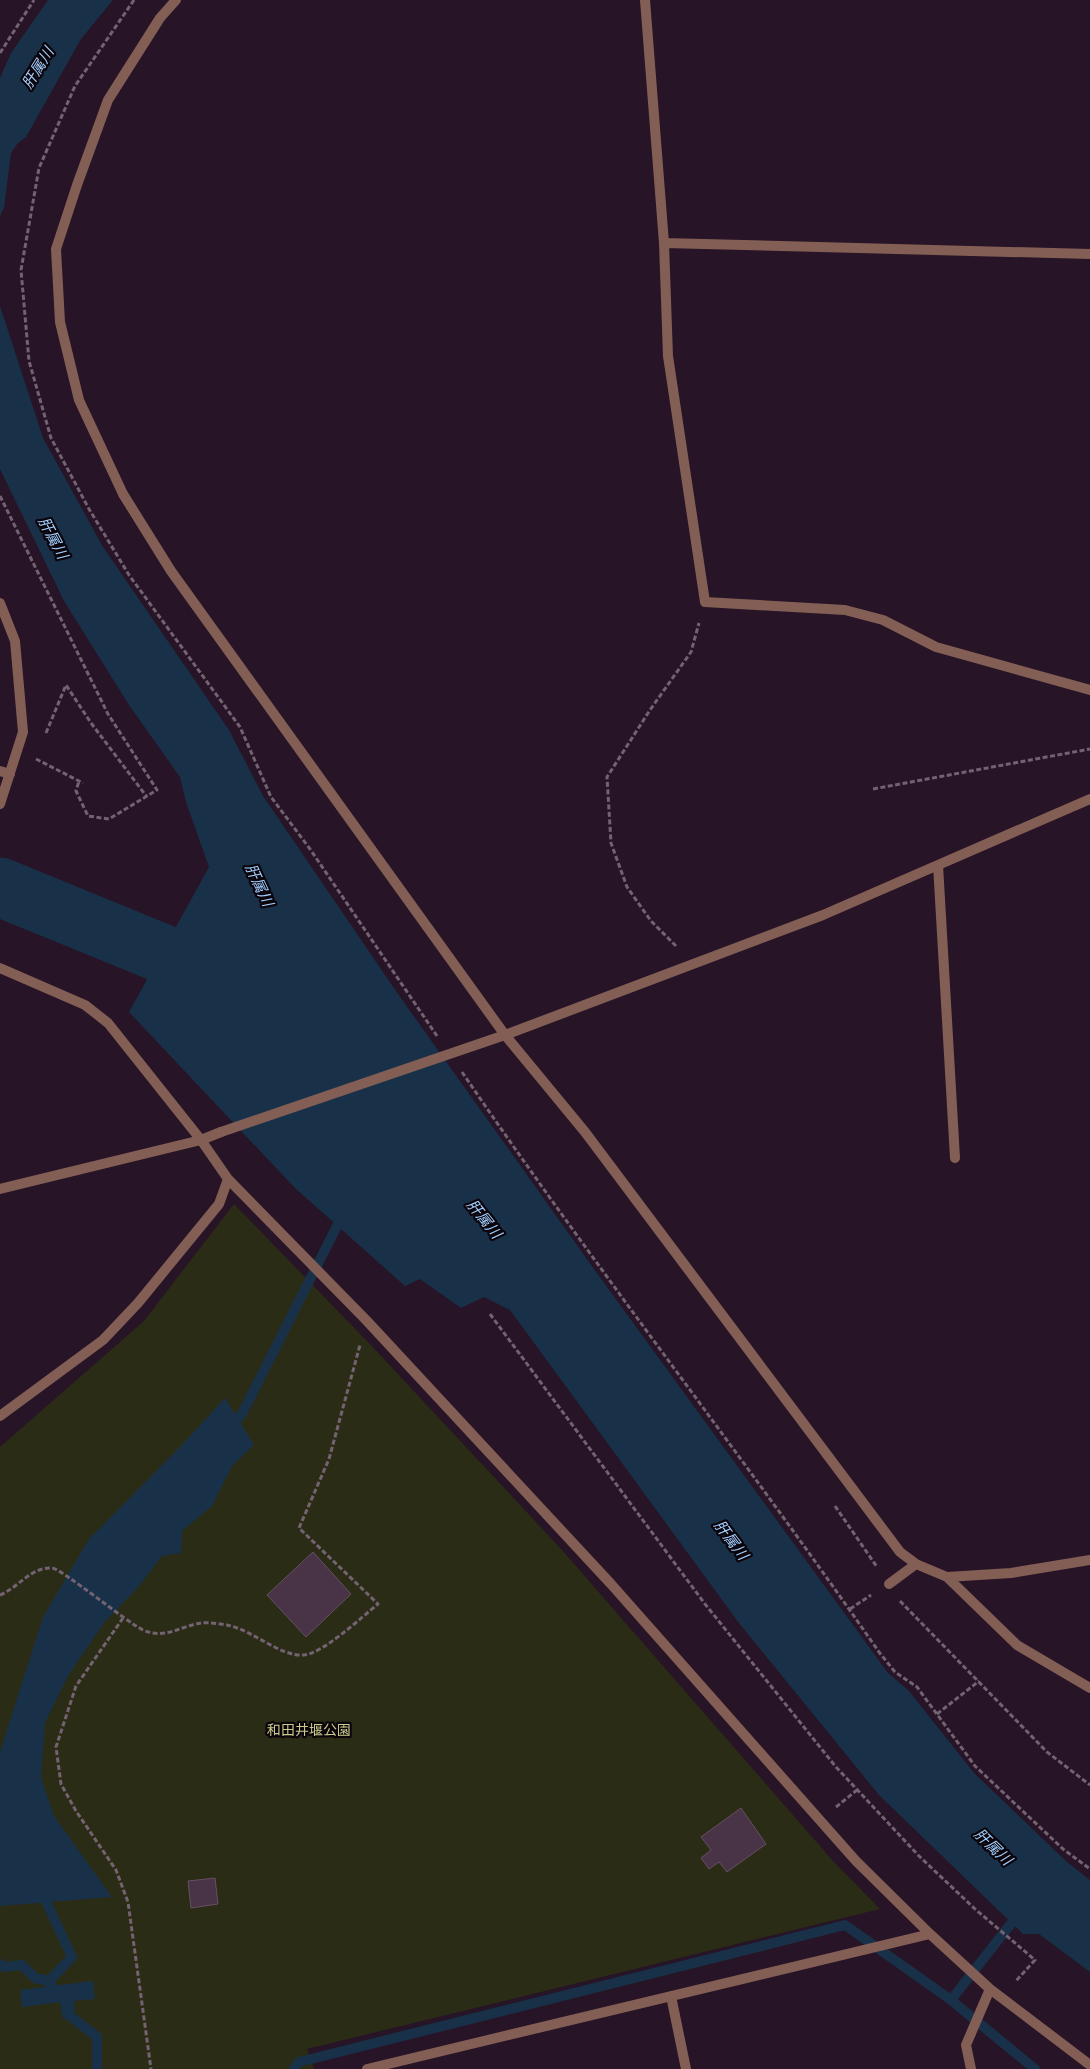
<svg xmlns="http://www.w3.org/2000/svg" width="1090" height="2069" font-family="Cabin,'Noto Sans JP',sans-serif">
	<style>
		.green { fill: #2b2c15 }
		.water { fill: #193148 }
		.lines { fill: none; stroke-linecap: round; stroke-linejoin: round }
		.stream { stroke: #193148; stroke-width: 10 }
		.river { stroke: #193148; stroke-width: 59 }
		.building { fill: #493447; stroke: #664f64 }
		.path { stroke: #736272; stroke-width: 3; stroke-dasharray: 5 2.5; stroke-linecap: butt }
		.minor { stroke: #835e54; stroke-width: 10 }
		.minor-bridge { stroke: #835e54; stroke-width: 10 }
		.labels { text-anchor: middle; stroke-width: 4.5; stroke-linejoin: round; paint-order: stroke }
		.park-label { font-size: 14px; fill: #c8cb8c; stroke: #0b040b }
		.water-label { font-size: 15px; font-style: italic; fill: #a1cfff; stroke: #0b040b }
	</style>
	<rect width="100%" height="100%" fill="#271426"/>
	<path class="green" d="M 234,1204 L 368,1342 L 562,1550 L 833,1861 L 880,1909 L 307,2049 L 314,2069 L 0,2069 L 0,1447 L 144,1321 Z"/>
	<path class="water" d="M 48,0 L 113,0 L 81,39 L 26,137 L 18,143 L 11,153 L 4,208 L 0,216 L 0,78 L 11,53 Z
		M 0,306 L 43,438 L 103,547 L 229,730 L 263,796 L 398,994 L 599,1276 L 888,1673 L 909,1691 L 974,1773 L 1067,1862 L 1090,1880 L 1090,1972 L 1039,1934 L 1023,1934 L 879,1795 L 739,1623 L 510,1310 L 484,1297 L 461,1308 L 420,1279 L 405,1286 L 295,1188 L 129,1012 L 209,867 L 186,802 L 180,777 L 129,705 L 64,601 L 0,469 Z
		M 225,1398 L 254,1445 L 232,1466 L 212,1506 L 182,1531 L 181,1553 L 162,1556 L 140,1585 L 104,1623 L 68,1676 L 45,1723 L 41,1777 L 54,1816 L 112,1897 L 0,1906 L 0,1752 L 43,1617 L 89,1539 L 179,1448 Z
		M 93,1981 L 95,1999 L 74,2001 L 75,2018 L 63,2019 L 60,2002 L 22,2007 L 20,1990 Z"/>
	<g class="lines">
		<path class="stream" d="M 230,1428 L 242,1414 L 343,1214
			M 40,1892 L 42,1893 L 72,1957 L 49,1981 L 58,1997
			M 0,1964 L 4,1967 L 22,1965 L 35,1978 L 49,1981
			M 951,2000 L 1035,2069
			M 66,2010 L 69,2015 L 97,2037 L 97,2069
			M 294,2069 L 299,2062 L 845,1925 L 951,2000 L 1020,1912"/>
		<path class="river" d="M 0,887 L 237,984"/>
	</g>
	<path class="building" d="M 313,1552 L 351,1594 L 306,1637 L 267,1595 Z
		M 741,1808 L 766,1844 L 727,1872 L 719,1862 L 709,1869 L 701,1858 L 711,1850 L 701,1837 Z
		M 215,1878 L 218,1904 L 191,1908 L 188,1881 Z"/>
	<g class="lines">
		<path class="path" d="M 134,0 L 75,86 L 39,168 L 21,270 L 29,361 L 51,438 L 89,509 L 129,575 L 240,727 L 271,797 L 310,849 L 437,1036
			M 0,53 L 34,0
			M 0,496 L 108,714 L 157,790 L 109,819 L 88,816 L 76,791 L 79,781
			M 46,733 L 66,685 L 91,723 L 147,797
			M 36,759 L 83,783
			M 873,789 L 1090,749
			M 676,946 L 651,921 L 627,887 L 611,843 L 607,777 L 650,710 L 691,652 L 699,623
			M 462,1072 C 596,1269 743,1456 879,1652 L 895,1672 L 917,1687 L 975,1766 L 1063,1849 L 1090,1869
			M 490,1314 L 705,1604 L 836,1767 L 919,1856 L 975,1909 L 1035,1960 L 1015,1982
			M 835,1506 L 877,1567
			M 0,1595 C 19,1587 31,1567 52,1568 C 62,1569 125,1621 143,1630 C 165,1640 180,1626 201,1623 C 209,1622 220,1624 227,1625 C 253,1630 280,1657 304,1655 C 322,1654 362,1617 378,1604 L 299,1528 L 329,1459 L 360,1345
			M 900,1601 L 1047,1752 L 1090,1785
			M 850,1609 L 871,1595
			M 123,1618 L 76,1686 L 56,1747 L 61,1784 L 76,1811 L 116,1870 L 128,1902 L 151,2069
			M 937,1714 L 979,1681
			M 836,1807 L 857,1790"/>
		<path class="minor" d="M 176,0 L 160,18 L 108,100 L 77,185 L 56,249 L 60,322 L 79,400 L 123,494 L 171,571 L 505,1035 L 585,1132 L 900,1552 L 916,1564
			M 645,0 L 664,243 L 668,356 L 705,602 L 845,610 L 883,620 L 936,647 L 1090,690
			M 664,243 L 1090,254
			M 0,603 L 15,641 L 23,732 L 0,804
			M 0,771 L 10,774
			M 938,865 L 955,1158
			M 0,968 L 85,1005 L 108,1023 L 201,1140 L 228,1179 L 367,1321 L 611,1584 L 856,1861 L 930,1934 L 990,1989 L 1090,2065
			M 505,1035 L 823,915 L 1090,799
			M 0,1189 L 201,1140 L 221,1132
			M 0,1416 L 103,1340 L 138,1303 L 219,1204 L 228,1179
			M 947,1577 L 1017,1645 L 1090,1688
			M 889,1584 L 916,1564 L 947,1577 L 1011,1573 L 1090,1560
			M 671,1996 L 686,2069
			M 367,2069 L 930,1934
			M 971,2069 L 966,2045 L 990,1989"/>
		<path class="minor-bridge" d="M 221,1132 L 505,1035"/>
	</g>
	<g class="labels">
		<g class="park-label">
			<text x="309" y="1735">和田井堰公園</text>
		</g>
		<g class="water-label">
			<text transform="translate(38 68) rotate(-58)" y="5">肝属川</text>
			<text transform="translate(53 538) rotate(62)" y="5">肝属川</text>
			<text transform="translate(259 885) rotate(65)" y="5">肝属川</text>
			<text transform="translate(484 1219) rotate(51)" y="5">肝属川</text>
			<text transform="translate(731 1540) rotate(53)" y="5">肝属川</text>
			<text transform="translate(993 1847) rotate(44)" y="5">肝属川</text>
		</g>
	</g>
</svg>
